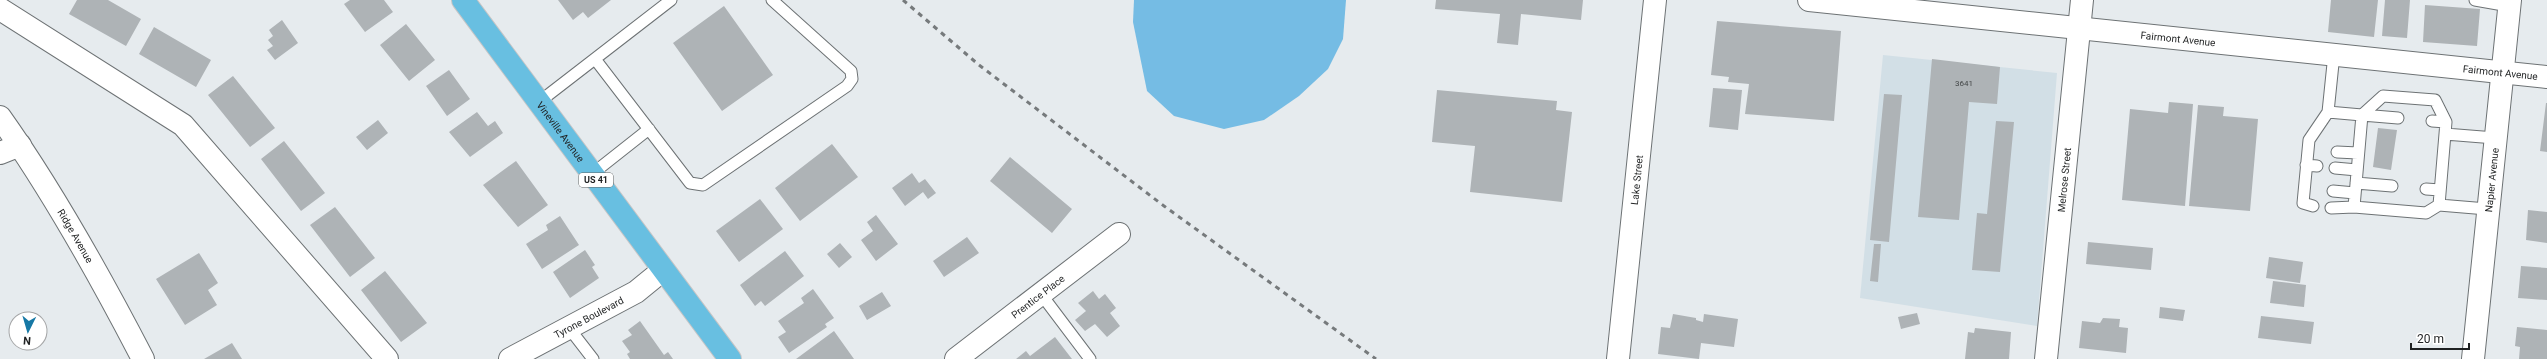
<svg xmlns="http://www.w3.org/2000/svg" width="2547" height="359" font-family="Roboto,sans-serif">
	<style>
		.built { fill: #d2dfe6 }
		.water { fill: #75bce4 }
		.building { fill: #aeb3b6 }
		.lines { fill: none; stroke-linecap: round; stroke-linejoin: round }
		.service-casing { stroke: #6d7274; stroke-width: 13 }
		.minor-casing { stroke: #6d7274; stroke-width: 24 }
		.tertiary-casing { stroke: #6d7274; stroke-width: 24 }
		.primary-casing { stroke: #c5c5c6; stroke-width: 24 }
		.service { stroke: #fff; stroke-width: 11 }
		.minor { stroke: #fff; stroke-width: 22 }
		.tertiary { stroke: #fff; stroke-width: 22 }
		.primary { stroke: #68bfe1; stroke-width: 22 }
		.rail { stroke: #767a7c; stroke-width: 3; stroke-dasharray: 5 5; stroke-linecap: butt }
		.labels { text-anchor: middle; stroke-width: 4; stroke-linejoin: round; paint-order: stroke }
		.number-label { font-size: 8px; fill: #434647 }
		.shield { fill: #fff; stroke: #626464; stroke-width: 1 }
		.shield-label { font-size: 9px; font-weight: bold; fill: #1f2122 }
		.street-label { font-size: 10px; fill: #1f2122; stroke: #fff }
	</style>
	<rect width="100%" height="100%" fill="#e6ebee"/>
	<path class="built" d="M 1883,55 L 2057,73 L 2037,326 L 1860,298 Z"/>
	<path class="water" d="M 1134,0 L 1346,0 L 1343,39 L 1328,69 L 1299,96 L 1264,120 L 1224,129 L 1174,116 L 1147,91 L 1133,22 Z"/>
	<path class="building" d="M 77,0 L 108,0 L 141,19 L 126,46 L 69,14 Z
		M 350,0 L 384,0 L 393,12 L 365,32 L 344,4 Z
		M 558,0 L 611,0 L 588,18 L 583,12 L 573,20 Z
		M 1436,0 L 1583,0 L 1581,20 L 1521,14 L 1518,45 L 1497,43 L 1500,14 L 1435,9 Z
		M 2331,0 L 2378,0 L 2374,37 L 2328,32 Z
		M 2385,0 L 2410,0 L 2407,38 L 2382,36 Z
		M 2425,5 L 2480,9 L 2477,46 L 2423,42 Z
		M 724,6 L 773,75 L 722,111 L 673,43 Z
		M 282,20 L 298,43 L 275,60 L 267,50 L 273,46 L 268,40 L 273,36 L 269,30 Z
		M 1717,21 L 1841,31 L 1834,121 L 1745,114 L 1749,84 L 1728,82 L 1729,77 L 1711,75 Z
		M 406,24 L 435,60 L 409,81 L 380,45 Z
		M 154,27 L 211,60 L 196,87 L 139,54 Z
		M 1932,59 L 2000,67 L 1997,104 L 1969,102 L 1959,220 L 1918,217 Z
		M 449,70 L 470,99 L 447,116 L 426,86 Z
		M 233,76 L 275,128 L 250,147 L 208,95 Z
		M 1713,88 L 1742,90 L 1738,130 L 1709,127 Z
		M 1437,90 L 1557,101 L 1556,110 L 1572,112 L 1562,202 L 1470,192 L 1475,146 L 1432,142 Z
		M 1884,94 L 1902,95 L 1889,242 L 1870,240 Z
		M 2169,102 L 2193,104 L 2185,206 L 2122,200 L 2130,109 L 2168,113 Z
		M 2546,103 L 2547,103 L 2547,152 L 2540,151 Z
		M 2198,105 L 2224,107 L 2223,116 L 2258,119 L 2250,211 L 2189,206 Z
		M 477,112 L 488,126 L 495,121 L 503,133 L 470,157 L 449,132 Z
		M 378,120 L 388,133 L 367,150 L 356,137 Z
		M 1996,121 L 2014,122 L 2000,272 L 1972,270 L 1977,213 L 1987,214 Z
		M 2378,128 L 2397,130 L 2391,170 L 2373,167 Z
		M 284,141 L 325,193 L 301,211 L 261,159 Z
		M 832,144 L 858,177 L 800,221 L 775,188 Z
		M 1010,157 L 1072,209 L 1052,233 L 990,181 Z
		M 516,161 L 548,205 L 518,227 L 483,185 Z
		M 912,173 L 919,183 L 925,179 L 936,193 L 928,199 L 923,192 L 905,206 L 892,188 Z
		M 760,199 L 783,229 L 739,262 L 716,231 Z
		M 335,207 L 375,258 L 350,277 L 310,225 Z
		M 2528,210 L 2547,212 L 2547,243 L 2526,240 Z
		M 876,215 L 898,244 L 876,261 L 861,240 L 873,231 L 867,222 Z
		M 560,216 L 579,245 L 542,269 L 526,244 L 548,230 L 546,225 Z
		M 967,237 L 979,253 L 944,277 L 933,261 Z
		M 2088,242 L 2153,248 L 2151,270 L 2086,264 Z
		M 840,243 L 852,257 L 839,268 L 827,254 Z
		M 1874,244 L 1881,244 L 1878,282 L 1870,281 Z
		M 585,250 L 595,265 L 592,267 L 599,278 L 570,298 L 553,272 Z
		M 785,251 L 804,276 L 765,306 L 761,301 L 755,306 L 740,285 Z
		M 199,253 L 218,283 L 208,290 L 217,305 L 185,325 L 156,279 Z
		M 2269,257 L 2303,262 L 2300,283 L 2266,278 Z
		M 2521,266 L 2547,268 L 2547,300 L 2518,298 Z
		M 385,271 L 427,323 L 401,342 L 361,290 Z
		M 2273,281 L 2306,285 L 2304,307 L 2270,303 Z
		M 813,289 L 834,318 L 825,324 L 827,327 L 789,353 L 778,337 L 786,332 L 778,321 L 804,303 L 801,298 Z
		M 1093,291 L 1099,299 L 1105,294 L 1116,308 L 1110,313 L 1120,326 L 1107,337 L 1095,324 L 1085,331 L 1075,320 L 1086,311 L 1078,303 Z
		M 882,292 L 891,306 L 867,320 L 859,306 Z
		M 2160,307 L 2185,310 L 2183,321 L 2159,318 Z
		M 1917,313 L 1920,324 L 1901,329 L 1898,317 Z
		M 1673,314 L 1696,318 L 1696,320 L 1703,322 L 1704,314 L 1738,319 L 1734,347 L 1701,343 L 1699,359 L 1658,354 L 1661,327 L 1670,328 Z
		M 2261,316 L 2314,322 L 2311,344 L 2258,338 Z
		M 2103,318 L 2120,319 L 2119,327 L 2128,328 L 2126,353 L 2079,348 L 2082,321 L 2100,323 Z
		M 640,321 L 664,355 L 668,352 L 673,359 L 630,359 L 627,354 L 630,352 L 622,341 L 632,335 L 628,330 Z
		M 2517,327 L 2547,330 L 2547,359 L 2519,359 L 2520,347 L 2515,346 Z
		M 1975,328 L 2011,332 L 2009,359 L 1965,359 L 1968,332 L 1974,333 Z
		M 834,331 L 854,359 L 796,359 Z
		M 1055,337 L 1072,359 L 1016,359 L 1026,351 L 1030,356 Z
		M 232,343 L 242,359 L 204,359 Z"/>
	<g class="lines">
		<defs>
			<path id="service" d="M 2475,0 L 2509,6
				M 2334,54 L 2328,112 L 2362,115 L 2354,207 L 2426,213 L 2439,205 L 2446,122 L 2432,121
				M 595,59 L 690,183 L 703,185 L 847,86 L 852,79 L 851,71 L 772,0
				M 539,102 L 671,0
				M 2362,115 L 2383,96 L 2435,100 L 2446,122
				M 2362,115 L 2398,118
				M 2445,134 L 2495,138
				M 2337,152 L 2358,153
				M 2306,165 L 2317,166
				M 2335,168 L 2357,170
				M 592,174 L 649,129
				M 2356,183 L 2392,186
				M 2426,189 L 2440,190
				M 2333,191 L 2355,193
				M 2439,205 L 2487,209
				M 2313,206 L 2303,203 L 2309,140 L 2328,112
				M 2331,208 L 2354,207
				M 1041,294 L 1090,359
				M 569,328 L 593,359"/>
			<g id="minor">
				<path id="s1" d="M 1809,0 L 2547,77"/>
				<path d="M 0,9 L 183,125 L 387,359"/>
				<path id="s2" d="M 510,359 L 636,292 L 663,270"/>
				<path id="s3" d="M 956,359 L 1119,234"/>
				<path id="s4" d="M 1618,359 L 1655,0"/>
				<path id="s5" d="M 2046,359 L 2082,0"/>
			</g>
			<g id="tertiary">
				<path id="s6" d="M 0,117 C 54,193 100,276 143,359"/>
				<path d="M 0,153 L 20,145"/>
				<path id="s7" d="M 2473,359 L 2510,0"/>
			</g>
			<g id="primary">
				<path id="s8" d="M 463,0 L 730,359"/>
			</g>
		</defs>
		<use href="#service" class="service-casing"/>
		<use href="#minor" class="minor-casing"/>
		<use href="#tertiary" class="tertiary-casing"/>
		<use href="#primary" class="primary-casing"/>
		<use href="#service" class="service"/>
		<use href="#minor" class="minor"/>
		<use href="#tertiary" class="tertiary"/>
		<use href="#primary" class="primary"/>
		<path class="rail" d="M 903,0 L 979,65 L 1164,206 L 1376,359"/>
	</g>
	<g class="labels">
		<g class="number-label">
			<text x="1964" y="86">3641</text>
		</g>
		<rect class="shield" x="579" y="173" width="34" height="14" rx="3"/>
		<g class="shield-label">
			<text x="596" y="183">US 41</text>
		</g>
		<g class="street-label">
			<text dy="4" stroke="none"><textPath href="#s1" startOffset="371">Fairmont Avenue</textPath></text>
			<text dy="4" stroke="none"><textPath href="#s1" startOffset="695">Fairmont Avenue</textPath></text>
			<text dy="4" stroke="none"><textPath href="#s8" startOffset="164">Vineville Avenue</textPath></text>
			<text dy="4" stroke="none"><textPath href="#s7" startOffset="180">Napier Avenue</textPath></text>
			<text dy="4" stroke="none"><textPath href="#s4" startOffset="180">Lake Street</textPath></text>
			<text dy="4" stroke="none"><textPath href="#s5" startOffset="180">Melrose Street</textPath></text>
			<text dy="4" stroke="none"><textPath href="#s6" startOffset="141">Ridge Avenue</textPath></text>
			<text dy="4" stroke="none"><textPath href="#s3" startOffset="103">Prentice Place</textPath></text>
			<text dy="4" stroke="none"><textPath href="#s2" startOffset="89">Tyrone Boulevard</textPath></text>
		</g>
	</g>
	<g transform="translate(28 331) rotate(185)"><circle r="19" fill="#ffffff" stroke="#a5a6a7"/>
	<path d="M0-3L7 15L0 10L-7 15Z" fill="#1678a5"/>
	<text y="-6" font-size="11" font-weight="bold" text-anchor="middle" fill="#1f2122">N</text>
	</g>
	<path d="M2411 343v6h58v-6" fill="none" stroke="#1f2122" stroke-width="2"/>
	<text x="2417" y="343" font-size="12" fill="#1f2122" stroke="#ffffff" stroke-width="3" paint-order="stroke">20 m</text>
</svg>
